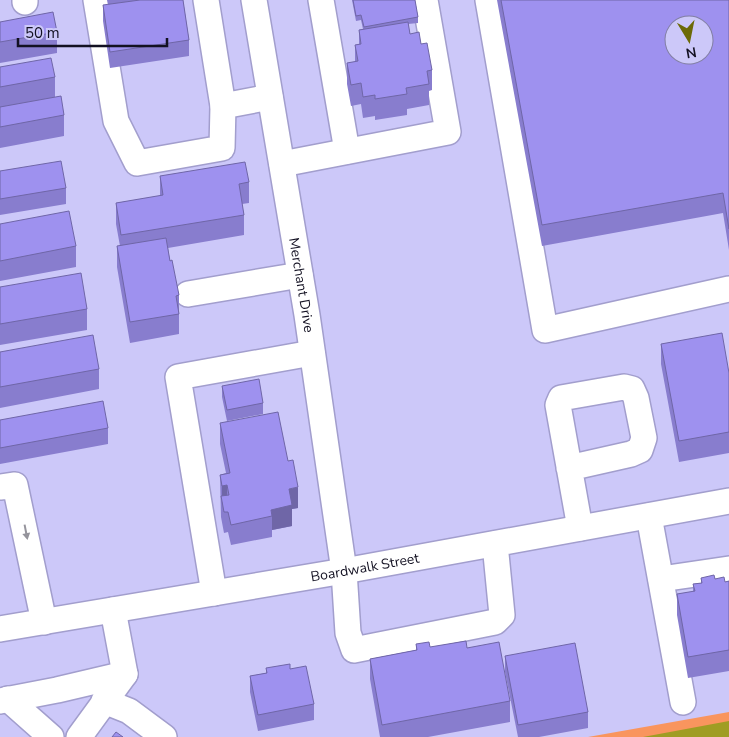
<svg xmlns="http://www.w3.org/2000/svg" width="729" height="737" font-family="'Nunito Sans',sans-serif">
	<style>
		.green { fill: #f9955e }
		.water { fill: #9f9d23 }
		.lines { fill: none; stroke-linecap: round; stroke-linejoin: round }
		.minor-casing { stroke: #a29ecd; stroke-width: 28 }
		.minor { stroke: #fff; stroke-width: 25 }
		.wall { fill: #887dce }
		.shaded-wall { fill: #6f66a7 }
		.building { fill: #9e91ef; stroke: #6f66a7; fill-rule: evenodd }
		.oneway { fill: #95949c }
		.labels { text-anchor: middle; stroke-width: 4.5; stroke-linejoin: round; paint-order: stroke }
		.street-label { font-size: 14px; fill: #131122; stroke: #ccc8f9 }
	</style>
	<rect width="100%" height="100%" fill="#ccc8f9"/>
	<path class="green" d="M 729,712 L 729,737 L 588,737 Z"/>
	<path class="water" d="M 729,721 L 729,737 L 643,737 Z"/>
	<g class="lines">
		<defs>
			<g id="minor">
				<path d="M 25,0 L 25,2"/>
				<path d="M 96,0 L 116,121 L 137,163 L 222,148 L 223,106 L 270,97"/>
				<path d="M 206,0 L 223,106"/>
				<path id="s1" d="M 254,0 L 307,315 L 344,571 L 348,633 L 354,650 L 495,622 L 502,615 L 495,544"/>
				<path d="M 321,0 L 347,151"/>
				<path d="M 488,0 L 545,330 L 729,289"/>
				<path d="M 282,164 L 448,132 L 425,0"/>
				<path d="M 188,294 L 300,275"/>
				<path d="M 569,468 L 631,454 L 640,450 L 644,438 L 636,398 L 632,389 L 624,387 L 561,398 L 558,405 C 565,446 573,487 580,528"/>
				<path d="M 0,487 L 15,485 L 44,622"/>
				<path d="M 649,516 L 683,702"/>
				<path d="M 661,579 L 729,569"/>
				<path d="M 214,593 L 178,377 L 312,353"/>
				<path id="s2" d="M 0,629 L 344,571 L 729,501"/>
				<path d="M 8,699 L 51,737"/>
				<path d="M 0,701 L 57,690 L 125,674 L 113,610"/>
				<path d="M 104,701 L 129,711 L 164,737"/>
				<path d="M 79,737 L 125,674"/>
			</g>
		</defs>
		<use href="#minor" class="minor-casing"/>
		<use href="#minor" class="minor"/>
	</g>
	<path class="wall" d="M 107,0 L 183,0 L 189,40 L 189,56 L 110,68 L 103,21 L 103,5 L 108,5 Z
		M 352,0 L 415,0 L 418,17 L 418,23 L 408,24 L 410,34 L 421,44 L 432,70 L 432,90 L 429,91 L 429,105 L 407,109 L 407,115 L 375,120 L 375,116 L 363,118 L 361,104 L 351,106 L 347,84 L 347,63 L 355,62 L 355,45 L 359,44 L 359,30 L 363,29 L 361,20 L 356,21 Z
		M 497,0 L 729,0 L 729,250 L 723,213 L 542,246 Z
		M 0,22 L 57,32 L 57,53 L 0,63 Z
		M 0,67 L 55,77 L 55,97 L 64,115 L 64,136 L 0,148 Z
		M 0,171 L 66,188 L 66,204 L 0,215 Z
		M 160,176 L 249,182 L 249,203 L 242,204 L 244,215 L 244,235 L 168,248 L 170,261 L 179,295 L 179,334 L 130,343 L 117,267 L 117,246 L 120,246 L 116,224 L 116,203 L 160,196 Z
		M 0,224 L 76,246 L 76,267 L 0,281 Z
		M 0,287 L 87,309 L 87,330 L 0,345 Z
		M 661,344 L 729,373 L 729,453 L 679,462 L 661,364 Z
		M 0,352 L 99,369 L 99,389 L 0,408 Z
		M 222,386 L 263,403 L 263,414 L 227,421 L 222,397 Z
		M 0,420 L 108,428 L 108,444 L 0,464 Z
		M 220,423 L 298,508 L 292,509 L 292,526 L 272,530 L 272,537 L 231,545 L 228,532 L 224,533 L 221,517 L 220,475 L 226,473 L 220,444 Z
		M 701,578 L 715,579 L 725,582 L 729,581 L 729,671 L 688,678 L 677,615 L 677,594 L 693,592 L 693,584 L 701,583 Z
		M 416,644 L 430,647 L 467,648 L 510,701 L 510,722 L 428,737 L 380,737 L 370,679 L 370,659 L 416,650 Z
		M 505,656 L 588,712 L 588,728 L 539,737 L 518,737 L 505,672 Z
		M 266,668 L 290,669 L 314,704 L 314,720 L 258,731 L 250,692 L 250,676 L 266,673 Z"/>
	<path class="shaded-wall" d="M 227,485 L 227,506 L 222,503 L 222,486 Z
		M 298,487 L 298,508 L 292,509 L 292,526 L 272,530 L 272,516 L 271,510 L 289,489 Z"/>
	<path class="building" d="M 140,0 L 183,0 L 189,40 L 110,52 L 103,5 Z
		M 353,0 L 415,0 L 418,17 L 364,27 L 361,15 L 356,16 Z
		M 501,0 L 729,0 L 729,229 L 723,193 L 542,225 ZM 674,25 L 704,25 L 704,55 L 674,55 Z
		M 53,12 L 57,32 L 0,42 L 0,22 Z
		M 408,22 L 410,34 L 419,32 L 421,44 L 427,43 L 432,70 L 427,71 L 429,84 L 406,88 L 407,94 L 375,99 L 375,95 L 363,97 L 361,83 L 351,85 L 347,63 L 358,61 L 355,45 L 361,44 L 359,30 Z
		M 51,58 L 55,77 L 0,87 L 0,67 Z
		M 61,96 L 64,115 L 0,127 L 0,107 Z
		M 61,161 L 66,188 L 0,199 L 0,171 Z
		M 245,162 L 249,182 L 239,184 L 244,215 L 121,235 L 116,203 L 163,195 L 160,176 Z
		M 69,211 L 76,246 L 0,261 L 0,224 Z
		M 166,238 L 170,261 L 172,260 L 179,295 L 176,296 L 179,314 L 130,322 L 117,246 Z
		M 81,273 L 87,309 L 0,324 L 0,287 Z
		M 722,333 L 729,373 L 729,432 L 679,441 L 661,344 Z
		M 93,335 L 99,369 L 0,387 L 0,352 Z
		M 259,379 L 263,403 L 227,410 L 222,386 Z
		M 103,401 L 108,428 L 0,448 L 0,420 Z
		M 278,412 L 288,461 L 293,460 L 298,487 L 289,489 L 292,505 L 271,510 L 272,516 L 231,525 L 228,512 L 224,512 L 221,496 L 229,495 L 227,485 L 222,486 L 220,475 L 230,473 L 220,423 Z
		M 714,575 L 715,579 L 724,577 L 725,582 L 729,581 L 729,650 L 688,657 L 677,594 L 695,591 L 693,584 L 702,583 L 701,578 Z
		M 466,641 L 467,648 L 499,642 L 510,701 L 382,725 L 370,659 L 417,650 L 416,644 L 429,642 L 430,647 Z
		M 575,643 L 588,712 L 518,725 L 505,656 Z
		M 290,664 L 290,669 L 306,666 L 314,704 L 258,715 L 250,676 L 267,673 L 266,668 Z
		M 116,732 L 123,737 L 112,737 Z"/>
	<defs><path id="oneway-solid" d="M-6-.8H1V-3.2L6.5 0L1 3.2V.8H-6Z" transform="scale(1.25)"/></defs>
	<use class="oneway" href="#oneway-solid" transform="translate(26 532) rotate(79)"/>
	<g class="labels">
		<g class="street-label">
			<text dy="5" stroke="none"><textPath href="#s1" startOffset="289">Merchant Drive</textPath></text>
			<text dy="5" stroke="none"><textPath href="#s2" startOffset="370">Boardwalk Street</textPath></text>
		</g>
	</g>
	<g transform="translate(689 40) rotate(170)"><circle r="24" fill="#ccc8f9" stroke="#827fa3"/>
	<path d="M0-4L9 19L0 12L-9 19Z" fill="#6c6a07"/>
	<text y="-8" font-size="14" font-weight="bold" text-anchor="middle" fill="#131122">N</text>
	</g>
	<path d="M18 38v8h149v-8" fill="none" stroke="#131122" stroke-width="2.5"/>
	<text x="25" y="38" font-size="15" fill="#131122" stroke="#ccc8f9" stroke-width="4" paint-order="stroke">50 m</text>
</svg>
